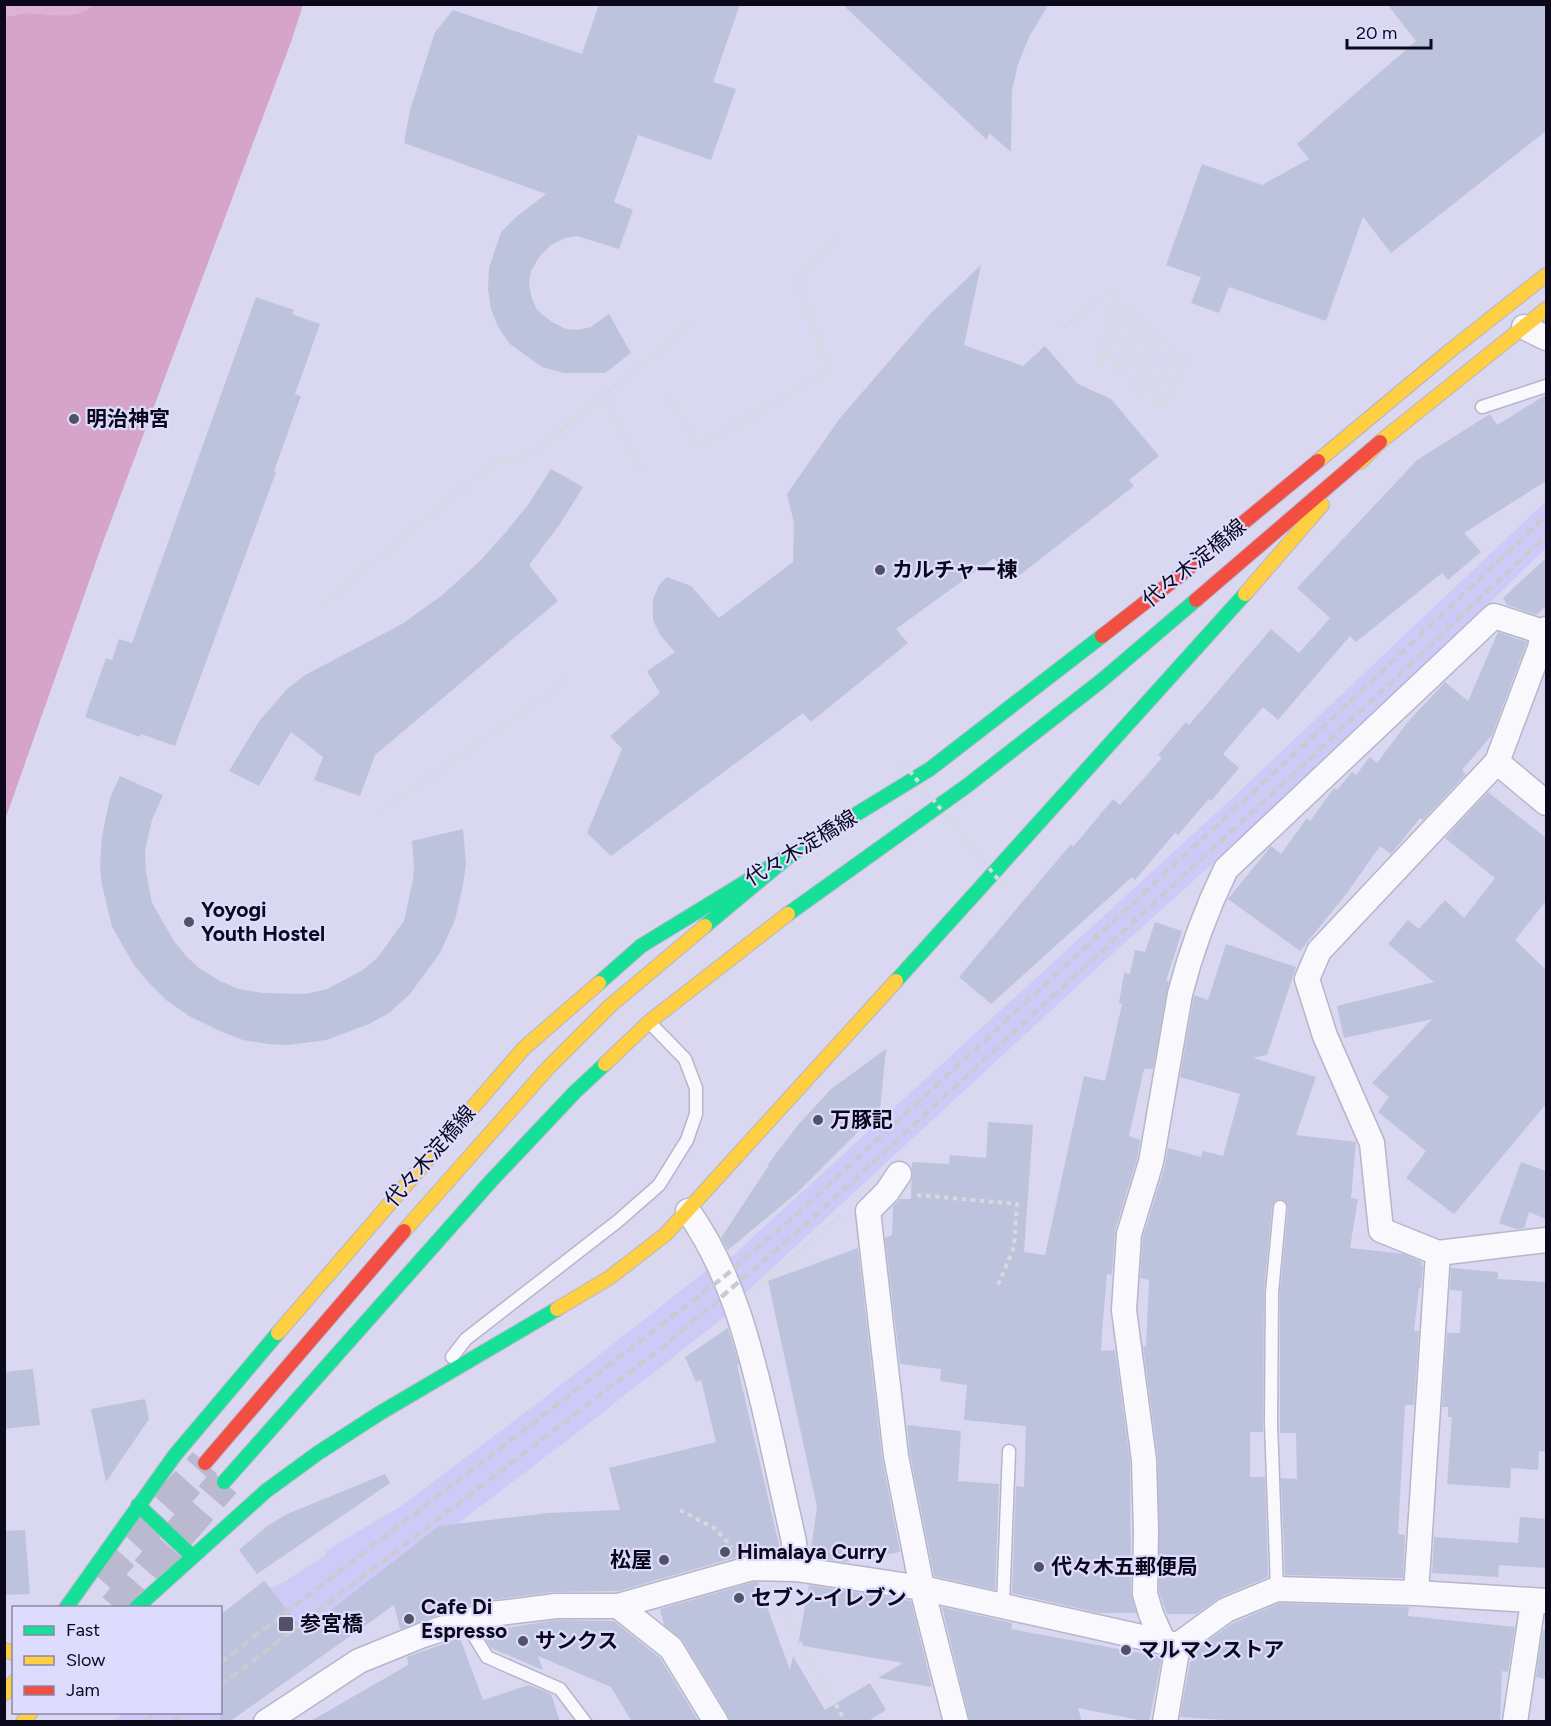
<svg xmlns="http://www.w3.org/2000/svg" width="1551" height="1726" font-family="Figtree,'Noto Sans JP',sans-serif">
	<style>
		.built { fill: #cdcaf8 }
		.green { fill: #dfb2d3 }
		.forest { fill: #d5a4c8 }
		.building { fill: #bdc3dd }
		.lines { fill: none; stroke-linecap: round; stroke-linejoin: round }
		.highway-tunnel { stroke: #bab9d0; stroke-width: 33; stroke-dasharray: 33 16; stroke-linecap: butt }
		.lane-casing { stroke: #b6b5ca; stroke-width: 15 }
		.street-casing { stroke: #b6b5ca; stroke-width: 27 }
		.fast-casing { stroke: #b6b5ca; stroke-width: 16 }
		.slow-casing { stroke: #b6b5ca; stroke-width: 16 }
		.jam-casing { stroke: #b6b5ca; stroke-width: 16 }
		.path { stroke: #d8d8e0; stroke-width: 4; stroke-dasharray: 4.5 4.5; stroke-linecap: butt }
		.lane { stroke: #f9f9fd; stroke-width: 12 }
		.street { stroke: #f9f9fd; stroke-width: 24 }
		.fast { stroke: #16e098; stroke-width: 14 }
		.slow { stroke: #ffcf43; stroke-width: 14 }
		.jam { stroke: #f24e42; stroke-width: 14 }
		.rail { stroke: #cbcad2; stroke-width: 4.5; stroke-dasharray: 9 4.5; stroke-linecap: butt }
		.path-bridge { stroke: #d8d8e0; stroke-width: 4; stroke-dasharray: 4.5 4.5; stroke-linecap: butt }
		.poi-dot { fill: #535166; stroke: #dedcfe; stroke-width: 2 }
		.labels { text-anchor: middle; stroke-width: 4.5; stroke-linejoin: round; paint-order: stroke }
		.poi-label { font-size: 21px; font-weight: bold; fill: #0b081b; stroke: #dedcfe; text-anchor: start }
		.street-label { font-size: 21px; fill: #0b081b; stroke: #dedcfe }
	</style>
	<rect width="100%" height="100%" fill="#d9d8f0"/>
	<path class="built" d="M 1546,501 L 1546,548 L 1394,696 L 1252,828 L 1109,957 L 743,1295 L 729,1259 L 1228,802 Z
		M 712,1266 L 729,1313 L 573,1436 L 404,1564 L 229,1721 L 111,1722 L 124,1713 L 220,1712 L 221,1615 L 265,1581 L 270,1588 L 284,1582 L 326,1555 L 326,1551 L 382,1517 L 397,1509 L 552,1392 Z"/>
	<path class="green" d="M 5,5 L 95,5 C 79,21 49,14 29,13 C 21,13 12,16 5,17 Z"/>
	<path class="forest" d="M 95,4 L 303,5 L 291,42 L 103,542 L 5,820 L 5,17 C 12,16 21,13 29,13 C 49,14 79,21 95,4 Z"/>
	<path class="building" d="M 599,4 L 740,4 L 713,82 L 736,89 L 711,160 L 638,135 L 614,202 L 633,210 L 619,249 L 577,236 L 565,238 L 551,245 L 540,256 L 531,271 L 529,284 L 532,299 L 537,310 L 552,322 L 566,329 L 578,330 L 591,327 L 609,314 L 631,353 L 605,373 L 564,373 L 542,367 L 510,344 L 498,327 L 491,309 L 488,289 L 489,268 L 501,232 L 516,217 L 546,194 L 404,143 L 410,110 L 435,32 L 453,10 L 582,54 Z
		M 842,4 L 1049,4 L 1030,35 L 1018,64 L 1012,90 L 1011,152 L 989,133 L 987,140 Z
		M 1387,4 L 1546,4 L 1546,131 L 1391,253 L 1363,217 L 1326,321 L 1229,287 L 1219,313 L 1191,303 L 1201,277 L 1166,265 L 1202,164 L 1262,185 L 1309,159 L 1297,144 L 1416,41 Z
		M 981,265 L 964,345 L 1023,366 L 1045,346 L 1078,384 L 1111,399 L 1159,456 L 1129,480 L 1134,486 L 1012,581 L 994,558 L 896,629 L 908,643 L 811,722 L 803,713 L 611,856 L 587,833 L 622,749 L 610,736 L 660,693 L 647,671 L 675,652 L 660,635 L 653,620 L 653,599 L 659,585 L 667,577 L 691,586 L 719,618 L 793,562 L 794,523 L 787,494 L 840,418 L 931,313 Z
		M 256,297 L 294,310 L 292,314 L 320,324 L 295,394 L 301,396 L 274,471 L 276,472 L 175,746 L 141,734 L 140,737 L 85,717 L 106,658 L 112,660 L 119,639 L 132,643 Z
		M 1546,395 L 1546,481 L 1464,533 L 1481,552 L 1448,580 L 1442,573 L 1356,642 L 1350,636 L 1278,720 L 1263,707 L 1223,754 L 1239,768 L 1211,801 L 1209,799 L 1178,835 L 1175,833 L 1135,880 L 1132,877 L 991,1004 L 959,977 L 1071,844 L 1073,847 L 1113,799 L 1120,805 L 1162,758 L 1158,755 L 1186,722 L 1189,725 L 1271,629 L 1299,653 L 1330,618 L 1297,588 L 1417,460 L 1490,414 L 1497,425 Z
		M 551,469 L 583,487 L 560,524 L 529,565 L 558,601 L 375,755 L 360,796 L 314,780 L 323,757 L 291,732 L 259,786 L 229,771 L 260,720 L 288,688 L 305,675 L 402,624 L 441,596 L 479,562 L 506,532 L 528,505 Z
		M 1546,558 L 1546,606 L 1536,615 L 1507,605 L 1503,598 Z
		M 1498,632 L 1527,642 L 1492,735 L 1462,770 L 1466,774 L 1423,820 L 1420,818 L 1391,854 L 1380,846 L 1347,893 L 1300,951 L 1228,899 L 1271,846 L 1281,854 L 1307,818 L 1310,821 L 1334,788 L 1337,790 L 1352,772 L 1356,775 L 1370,757 L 1377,763 L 1407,723 L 1445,682 L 1468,701 Z
		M 120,776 L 163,795 L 152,820 L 145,850 L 146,872 L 152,903 L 174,941 L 186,956 L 199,968 L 220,981 L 239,989 L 262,993 L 306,994 L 327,989 L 363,970 L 378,957 L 404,921 L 413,880 L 414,865 L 412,841 L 463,829 L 466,864 L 463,885 L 455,920 L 440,953 L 410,994 L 389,1013 L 369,1024 L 326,1040 L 288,1045 L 268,1044 L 243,1040 L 222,1032 L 189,1016 L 166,1000 L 150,984 L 134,965 L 112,927 L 102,885 L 100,866 L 102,836 L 110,798 Z
		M 1488,792 L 1546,838 L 1546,901 L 1515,940 L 1546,970 L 1546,1104 L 1454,1214 L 1406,1178 L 1426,1151 L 1378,1112 L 1389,1097 L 1372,1083 L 1432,1019 L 1344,1038 L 1337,1006 L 1434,982 L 1388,944 L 1408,920 L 1419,929 L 1445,900 L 1464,918 L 1495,878 L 1445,838 Z
		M 1155,922 L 1182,931 L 1166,981 L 1169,981 L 1153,1069 L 1144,1069 L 1129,1136 L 1140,1140 L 1137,1159 L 1115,1230 L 1112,1275 L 1107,1274 L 1102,1333 L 1101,1351 L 1115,1350 L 1130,1461 L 1131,1594 L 1136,1613 L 1099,1613 L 1012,1593 L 1016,1486 L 1024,1487 L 1026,1426 L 964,1420 L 967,1385 L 940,1381 L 941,1369 L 900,1364 L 885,1238 L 892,1235 L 893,1206 L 900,1199 L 911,1199 L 912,1162 L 949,1164 L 950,1155 L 986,1158 L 988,1122 L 1033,1125 L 1024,1252 L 1045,1255 L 1084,1076 L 1105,1081 L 1122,1004 L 1119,1003 L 1124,973 L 1130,974 L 1135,950 L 1145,952 Z
		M 1226,944 L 1296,967 L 1267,1055 L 1253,1058 L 1316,1077 L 1296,1135 L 1356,1142 L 1351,1198 L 1358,1199 L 1350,1248 L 1404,1254 L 1422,1262 L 1421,1266 L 1423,1266 L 1421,1288 L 1419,1288 L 1414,1331 L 1419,1331 L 1414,1405 L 1405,1405 L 1398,1534 L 1405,1535 L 1403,1578 L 1285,1575 L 1281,1478 L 1297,1479 L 1296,1433 L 1280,1433 L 1280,1293 L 1288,1208 L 1285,1201 L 1280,1199 L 1274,1202 L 1272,1206 L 1264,1292 L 1263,1432 L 1250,1432 L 1250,1477 L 1265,1477 L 1268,1577 L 1220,1597 L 1196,1614 L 1167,1614 L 1159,1592 L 1158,1459 L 1143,1346 L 1146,1346 L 1149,1280 L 1140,1278 L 1143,1237 L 1165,1166 L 1168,1148 L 1201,1157 L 1203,1151 L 1223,1156 L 1240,1094 L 1180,1077 L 1194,995 L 1208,1000 Z
		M 886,1049 L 880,1110 L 799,1191 L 728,1250 L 721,1238 L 769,1165 L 768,1164 L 798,1125 L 831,1089 Z
		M 1521,1162 L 1546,1171 L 1546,1219 L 1529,1212 L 1524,1228 L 1516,1229 L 1499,1223 Z
		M 858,1248 L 882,1458 L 900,1552 L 845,1562 L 810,1557 L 817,1507 L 768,1281 Z
		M 1451,1268 L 1498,1272 L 1498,1279 L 1546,1282 L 1546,1452 L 1539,1451 L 1538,1470 L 1511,1468 L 1510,1488 L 1447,1484 L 1452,1417 L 1448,1417 L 1448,1407 L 1442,1407 L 1447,1333 L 1460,1333 L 1462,1291 L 1450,1290 Z
		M 728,1328 L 739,1364 L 737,1365 L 780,1549 L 737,1557 L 618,1591 L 554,1592 L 489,1600 L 460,1607 L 400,1629 L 394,1605 L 229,1722 L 220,1722 L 220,1615 L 264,1581 L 304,1631 L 439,1526 L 548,1513 L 620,1510 L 609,1468 L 716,1442 L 701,1380 L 696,1382 L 685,1357 Z
		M 33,1369 L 40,1425 L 4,1429 L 4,1372 Z
		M 145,1399 L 149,1419 L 106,1482 L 91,1409 Z
		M 907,1425 L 961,1431 L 958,1481 L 999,1484 L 995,1590 L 934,1576 L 910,1454 Z
		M 385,1474 L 390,1483 L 257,1574 L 239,1550 L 266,1527 L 285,1515 Z
		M 1520,1517 L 1546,1519 L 1546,1568 L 1499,1565 L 1498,1577 L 1432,1573 L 1434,1537 L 1518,1543 Z
		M 25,1530 L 30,1594 L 4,1595 L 4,1531 Z
		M 754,1582 L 758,1582 L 790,1670 L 793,1656 L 825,1710 L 870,1683 L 886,1710 L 867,1722 L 730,1722 L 728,1715 L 683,1641 L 664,1625 L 660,1609 Z
		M 809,1585 L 911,1601 L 932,1687 L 878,1678 L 903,1663 L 798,1645 Z
		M 1280,1603 L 1409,1607 L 1408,1616 L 1515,1627 L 1508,1672 L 1502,1671 L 1500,1722 L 1255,1722 L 1180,1717 L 1190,1662 L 1191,1662 L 1195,1650 L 1233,1623 Z
		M 942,1607 L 1012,1623 L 1011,1629 L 1162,1657 L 1149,1722 L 1078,1708 L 1082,1722 L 970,1722 Z
		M 557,1620 L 614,1621 L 660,1658 L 699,1722 L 632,1722 L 611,1687 L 538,1656 L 543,1670 L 491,1648 L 481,1632 Z
		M 1543,1630 L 1546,1631 L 1546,1679 L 1536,1677 Z
		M 460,1638 L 483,1700 L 529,1685 L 551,1694 L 560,1722 L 309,1722 L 408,1665 L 407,1657 Z"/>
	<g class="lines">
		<path class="highway-tunnel" d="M 100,1579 L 205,1463
			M 115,1608 L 224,1482"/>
		<defs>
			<path id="lane" d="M 1482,407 L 1546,386
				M 452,1357 L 466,1339 L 618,1221 L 659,1185 L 687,1140 L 696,1114 L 696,1088 L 685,1059 L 650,1023
				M 1277,1589 L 1271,1423 L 1272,1293 L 1280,1207
				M 1003,1605 L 1009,1451
				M 465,1621 L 487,1657 L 560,1689 L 585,1722"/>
			<path id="street" d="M 1524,327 L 1546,338
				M 1546,629 L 1543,632 L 1540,648 L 1497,762 L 1319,951 L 1307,979 L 1325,1036 L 1372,1143 L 1381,1230 L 1438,1253 L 1546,1240
				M 1497,762 L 1546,803
				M 899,1174 L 887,1192 L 868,1211 L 896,1456 L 922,1588 L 956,1722
				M 688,1211 C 732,1273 750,1347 767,1420 C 776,1461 785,1501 794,1542 L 796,1569
				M 1416,1593 L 1438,1253
				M 618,1606 L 671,1648 L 716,1722
				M 1163,1641 L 1151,1614 L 1145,1594 L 1146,1530 L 1144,1460 L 1124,1310 L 1129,1234 L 1151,1162 L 1180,994 C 1191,951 1207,908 1226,869 L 1494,616 L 1543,632
				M 266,1722 L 359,1661 L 423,1635 L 465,1621 L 492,1614 L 556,1606 L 618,1606 L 752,1568 L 796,1569 L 922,1588 L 1173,1644
				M 1165,1722 L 1178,1645 L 1226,1610 L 1277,1589 L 1416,1593 L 1546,1601
				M 1515,1722 L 1533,1602"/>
			<path id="fast" d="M 788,914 L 968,785 L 1101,681 L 1196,600
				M 705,926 L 794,852
				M 896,981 L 1245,594
				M 599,983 L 641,946 L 930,769 L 1102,636
				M 224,1482 L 491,1181 L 575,1092 L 605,1064
				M 138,1505 L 192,1556
				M 66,1608 L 175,1455 L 278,1333
				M 136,1608 L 266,1491 L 318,1453 L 380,1413 L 557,1309"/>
			<path id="slow" d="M 1318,461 L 1451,350 L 1546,275
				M 1360,462 L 1380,442 L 1546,309
				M 1245,594 L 1322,505
				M 605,1064 L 649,1022 L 788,914
				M 404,1231 L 548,1068 L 610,1006 L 705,926
				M 557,1309 L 609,1278 L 666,1234 L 896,981
				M 278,1333 L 524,1048 L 599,983
				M 4,1650 L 14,1653
				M 4,1694 L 14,1682
				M 23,1722 L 31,1712"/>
			<path id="jam" d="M 1196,600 L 1380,442
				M 1102,636 L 1174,580 L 1318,461
				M 205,1463 L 404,1231"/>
		</defs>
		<use href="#lane" class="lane-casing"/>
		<use href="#street" class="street-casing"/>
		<use href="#fast" class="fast-casing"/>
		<use href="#slow" class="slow-casing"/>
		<use href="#jam" class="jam-casing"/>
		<path class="path" d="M 1063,328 L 1110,292 L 1118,298 L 1098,357 L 1104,363 L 1126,304 L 1136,314 L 1118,368 L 1124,373 L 1143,321 L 1154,330 L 1135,385 L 1141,391 L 1160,338 L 1172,348 L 1153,401 L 1158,406 L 1172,391 L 1186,353
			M 602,396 L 641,471
			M 667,396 L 698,446 L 830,372 L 797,280 L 838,235
			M 322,605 L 495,462 L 532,454 L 693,322
			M 380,812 L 568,680
			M 917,1195 L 1017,1204 L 1014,1247 L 998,1285
			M 756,1289 L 843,1213
			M 680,1510 L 714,1528 L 732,1547
			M 775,1594 L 804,1651 L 846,1722"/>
		<use href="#lane" class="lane"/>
		<use href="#street" class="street"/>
		<use href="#fast" class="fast"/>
		<use href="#slow" class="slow"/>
		<use href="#jam" class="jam"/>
		<path class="rail" d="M 220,1663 L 725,1276 L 795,1216 L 1305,744 L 1546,516
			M 220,1686 L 664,1346 L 803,1227 L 1314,755 L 1546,536
			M 145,1722 L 156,1712
			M 173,1722 L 185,1712"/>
		<path class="path-bridge" d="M 904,764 L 1006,889"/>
	</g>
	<g class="poi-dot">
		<circle cx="74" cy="419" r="6"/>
		<circle cx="880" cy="570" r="6"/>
		<circle cx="189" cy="922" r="6"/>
		<circle cx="818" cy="1120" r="6"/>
		<circle cx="725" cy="1552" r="6"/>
		<circle cx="664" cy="1560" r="6"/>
		<circle cx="1039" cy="1567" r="6"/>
		<circle cx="739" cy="1598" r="6"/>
		<circle cx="409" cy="1619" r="6"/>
		<rect x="278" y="1616" width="16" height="16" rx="3"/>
		<circle cx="523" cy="1641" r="6"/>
		<circle cx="1126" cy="1650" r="6"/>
	</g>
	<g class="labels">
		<g class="poi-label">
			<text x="86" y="426">明治神宮</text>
			<text x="892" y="577">カルチャー棟</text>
			<text x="201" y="917">Yoyogi<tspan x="201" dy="24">Youth Hostel</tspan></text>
			<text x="830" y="1127">万豚記</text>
			<text x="737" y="1559">Himalaya Curry</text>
			<text x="652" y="1567" text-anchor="end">松屋</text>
			<text x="1051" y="1574">代々木五郵便局</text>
			<text x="751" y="1605">セブン-イレブン</text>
			<text x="421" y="1614">Cafe Di<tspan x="421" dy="24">Espresso</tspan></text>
			<text x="300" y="1631">参宮橋</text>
			<text x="535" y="1648">サンクス</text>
			<text x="1138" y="1657">マルマンストア</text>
		</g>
		<g class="street-label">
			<text transform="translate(1194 563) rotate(-39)" y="7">代々木淀橋線</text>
			<text transform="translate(801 848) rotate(-31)" y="7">代々木淀橋線</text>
			<text transform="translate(430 1156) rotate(-49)" y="7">代々木淀橋線</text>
		</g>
	</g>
	<rect width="1551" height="1726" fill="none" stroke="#0b081b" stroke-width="12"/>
	<rect x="12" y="1606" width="210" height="108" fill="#dedcfe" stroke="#8a87a3" stroke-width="1.5"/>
	<rect x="24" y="1626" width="30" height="9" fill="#16e098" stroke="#8a87a3" stroke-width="1.5"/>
	<text x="66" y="1636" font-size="18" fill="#0b081b">Fast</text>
	<rect x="24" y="1656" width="30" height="9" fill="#ffcf43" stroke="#8a87a3" stroke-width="1.5"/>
	<text x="66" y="1666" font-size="18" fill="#0b081b">Slow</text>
	<rect x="24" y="1686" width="30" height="9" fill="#f24e42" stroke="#8a87a3" stroke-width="1.5"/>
	<text x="66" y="1696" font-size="18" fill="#0b081b">Jam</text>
	<path d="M1347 39v9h84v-9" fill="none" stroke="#0b081b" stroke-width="3"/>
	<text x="1356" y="39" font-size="18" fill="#0b081b" stroke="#dedcfe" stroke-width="4.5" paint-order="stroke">20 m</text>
</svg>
